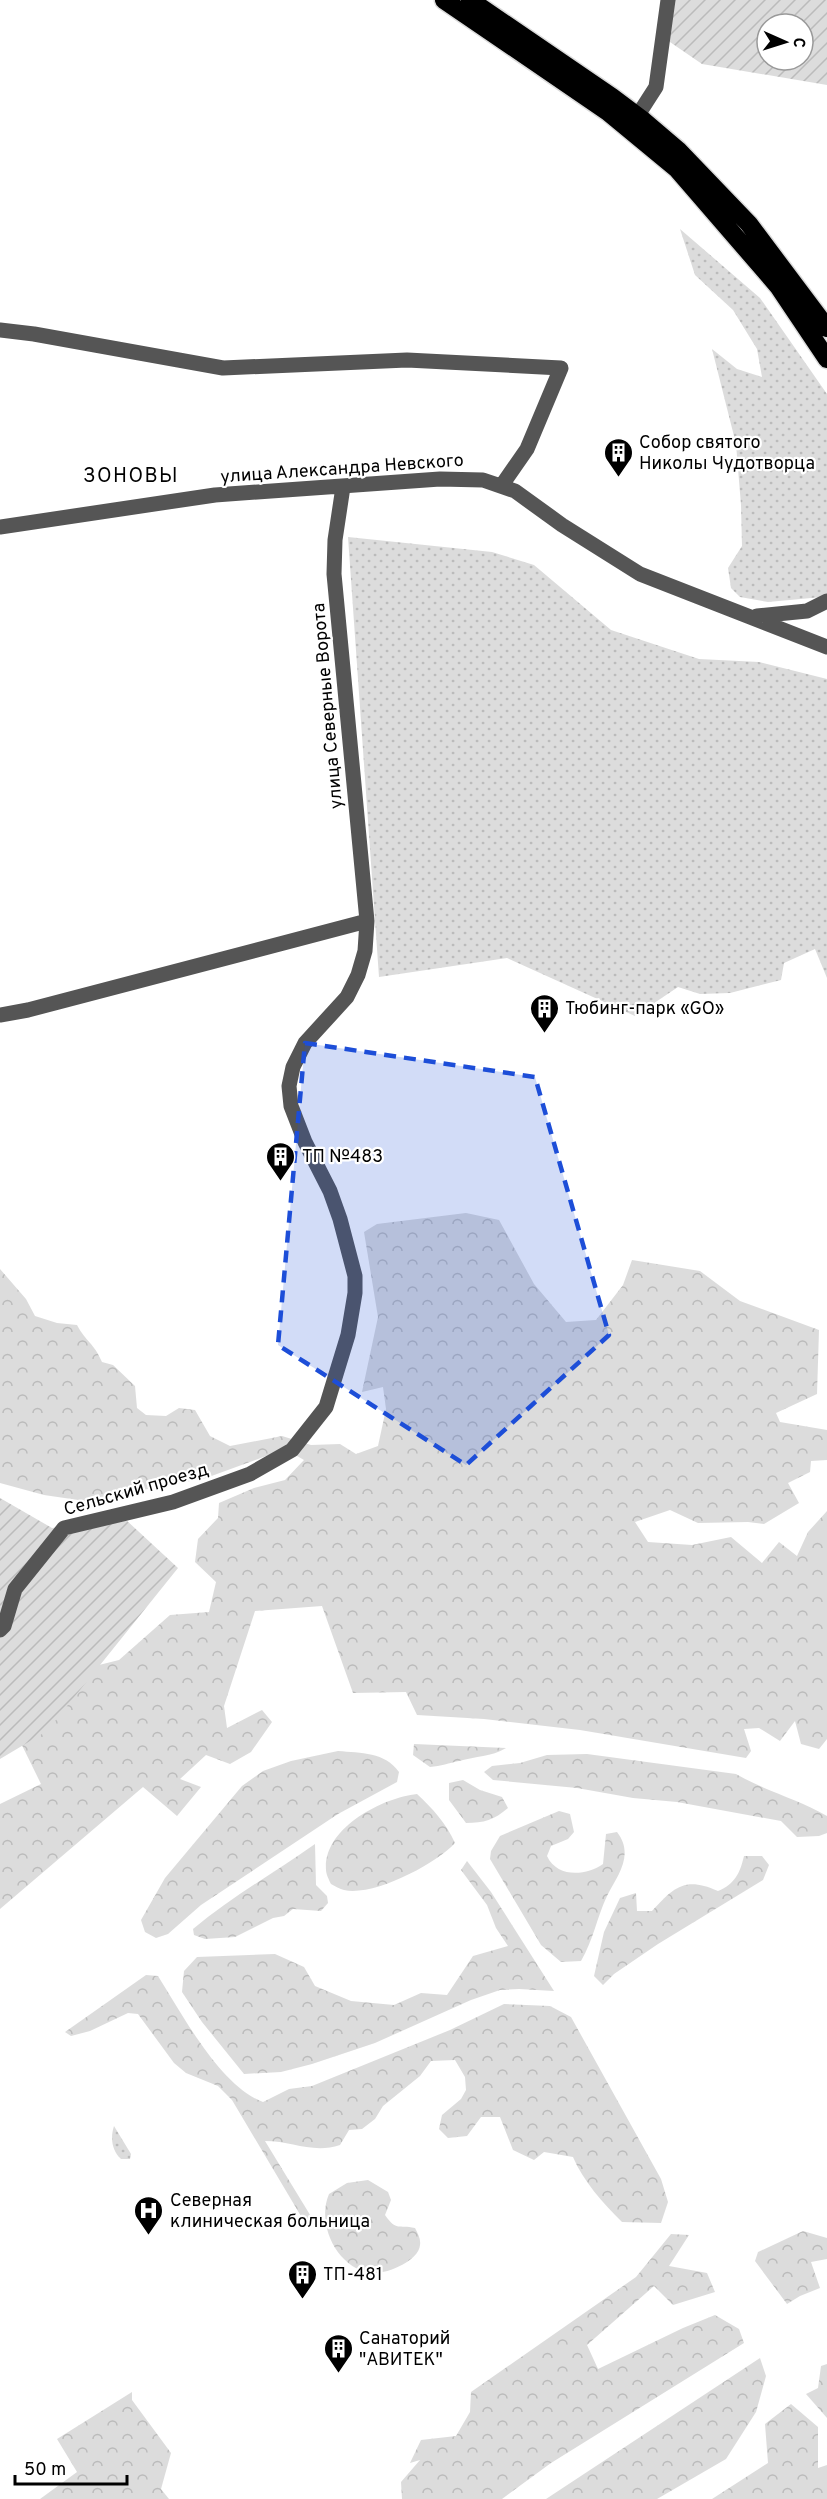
<svg xmlns="http://www.w3.org/2000/svg" width="827" height="2499" font-family="Overpass,sans-serif">
	<style>
		.grass { fill: url(#grass-dots) }
		.forest { fill: url(#forest-crowns) }
		.garden { fill: url(#garden-furrows); fill-rule: evenodd }
		.lines { fill: none; stroke-linecap: round; stroke-linejoin: round }
		.highway-casing { stroke: #dbdbdb; stroke-width: 21 }
		.minor { stroke: #555; stroke-width: 15 }
		.highway { stroke: #000; stroke-width: 18 }
		.marked { fill: #1d4ed8; fill-opacity: 0.2; stroke: #1d4ed8; stroke-width: 4.5; stroke-dasharray: 12 8; stroke-linejoin: round }
		.labels { text-anchor: middle; stroke-width: 4.5; stroke-linejoin: round; paint-order: stroke }
		.poi-label { font-size: 18px; fill: #000; stroke: #fff; text-anchor: start }
		.street-label { font-size: 18px; fill: #000; stroke: #fff }
		.neighbourhood-label { font-size: 20px; letter-spacing: 1.5px; fill: #000; stroke: #fff }
	</style>
	<defs>
		<pattern id="grass-dots" width="8" height="8" patternUnits="userSpaceOnUse" patternTransform="scale(1.5)"><rect width="8" height="8" fill="#dcdcdc"/><path d="M2 2h.1M6 6h.1" fill="none" stroke="#bbb" stroke-width="1.8" stroke-linecap="round"/></pattern>
		<pattern id="forest-crowns" width="20" height="18" patternUnits="userSpaceOnUse" patternTransform="scale(1.5)"><rect width="20" height="18" fill="#dcdcdc"/><path d="M2 6a3 3 0 1 1 6 0M12 15a3 3 0 1 1 6 0" fill="none" stroke="#bbb"/></pattern>
		<pattern id="garden-furrows" width="10" height="10" patternUnits="userSpaceOnUse" patternTransform="scale(1.5)"><rect width="10" height="10" fill="#dcdcdc"/><path d="M-1 1l2-2M0 10L10 0M9 11l2-2" fill="none" stroke="#bbb"/></pattern>
	</defs>
	<rect width="100%" height="100%" fill="#fff"/>
	<path class="grass" d="M 680,229 L 760,298 L 827,394 L 827,594 L 822,597 L 768,602 L 740,597 L 731,588 L 728,568 L 742,546 L 741,505 L 736,444 L 712,349 L 737,369 L 762,377 L 757,349 L 733,310 L 695,275 Z
		M 348,537 L 492,552 L 534,565 L 611,630 L 699,659 L 759,662 L 827,679 L 827,978 L 815,949 L 784,963 L 781,980 L 730,993 L 700,994 L 678,987 L 635,1016 L 507,958 L 379,977 Z
		M 114,2126 L 131,2154 L 130,2159 L 121,2159 C 112,2151 110,2138 114,2126 Z"/>
	<path class="forest" d="M 466,1213 L 499,1220 L 534,1284 L 566,1322 L 596,1320 L 623,1285 L 632,1260 L 700,1271 L 740,1301 L 819,1330 L 817,1394 L 776,1413 L 780,1422 L 827,1430 L 827,1460 L 811,1461 L 810,1472 L 788,1483 L 799,1503 L 764,1524 L 748,1522 L 698,1523 L 670,1510 L 635,1522 L 648,1542 L 692,1545 L 731,1537 L 762,1563 L 779,1542 L 797,1556 L 808,1532 L 827,1511 L 827,1739 L 819,1749 L 801,1744 L 795,1721 L 780,1741 L 759,1728 L 744,1729 L 751,1751 L 746,1758 L 580,1730 L 484,1719 L 417,1715 L 406,1692 L 353,1693 L 322,1606 L 255,1611 L 224,1706 L 227,1728 L 262,1710 L 272,1722 L 251,1752 L 230,1764 L 206,1755 L 180,1779 L 201,1787 L 177,1816 L 143,1787 L 0,1909 L 0,1804 L 41,1784 L 14,1729 L 83,1669 L 119,1660 L 170,1615 L 209,1612 L 216,1582 L 195,1562 L 198,1539 L 218,1518 L 219,1503 L 254,1488 L 285,1480 L 304,1460 L 285,1449 L 206,1478 L 85,1501 L 44,1495 L 0,1483 L 0,1269 L 26,1299 L 35,1316 L 57,1323 L 77,1325 C 86,1342 94,1343 102,1362 L 113,1365 L 135,1386 L 137,1408 L 146,1415 L 166,1416 L 179,1408 L 195,1410 L 210,1436 L 230,1446 L 282,1436 L 311,1445 L 340,1444 L 356,1454 L 378,1446 L 386,1409 L 383,1387 L 362,1392 L 378,1317 L 364,1232 L 377,1224 Z
		M 414,1744 L 506,1748 C 491,1757 476,1756 459,1761 C 449,1763 441,1766 430,1767 L 413,1755 Z
		M 338,1751 C 361,1753 385,1752 399,1772 L 397,1782 L 338,1814 L 201,1905 L 168,1934 L 156,1938 L 145,1932 L 141,1920 L 165,1878 L 242,1786 L 263,1771 L 291,1761 Z
		M 587,1754 L 736,1774 C 765,1791 798,1799 827,1816 L 827,1833 L 819,1836 L 797,1837 L 781,1821 L 677,1802 L 633,1798 L 577,1788 L 493,1780 L 484,1772 L 492,1766 L 520,1763 L 547,1755 Z
		M 463,1780 L 480,1790 L 502,1797 L 508,1808 C 494,1820 484,1823 466,1823 L 449,1800 L 449,1783 Z
		M 417,1794 C 433,1809 446,1823 455,1843 C 436,1864 373,1897 344,1890 C 340,1889 335,1886 331,1884 C 329,1880 326,1874 326,1870 C 323,1828 382,1798 417,1794 Z
		M 559,1811 L 570,1814 L 574,1832 L 568,1839 L 551,1846 L 547,1856 C 557,1878 586,1876 603,1864 L 606,1834 L 617,1832 C 635,1855 617,1876 607,1896 C 597,1917 593,1941 581,1961 L 561,1962 L 541,1945 L 490,1859 L 491,1851 L 500,1836 Z
		M 315,1844 L 316,1885 L 327,1896 L 328,1903 L 321,1911 L 293,1909 L 284,1916 L 273,1918 L 235,1937 L 205,1939 L 194,1935 L 193,1929 C 231,1897 274,1873 315,1844 Z
		M 744,1856 L 762,1856 L 769,1865 L 763,1880 L 658,1944 L 614,1974 L 603,1985 L 594,1976 L 604,1932 L 620,1898 L 636,1893 L 637,1911 L 652,1911 C 674,1887 685,1876 718,1891 C 735,1884 740,1873 744,1856 Z
		M 467,1861 L 491,1892 L 554,1991 L 519,1989 L 500,1990 L 471,2000 L 375,2043 L 312,2064 L 281,2072 L 244,2074 L 202,2022 L 182,1992 L 184,1971 L 197,1957 L 275,1954 L 304,1967 L 315,1986 L 351,2001 L 394,2005 L 421,1993 L 447,1995 L 473,1956 L 508,1946 L 496,1928 L 487,1905 L 461,1870 Z
		M 146,1975 L 158,1976 C 182,2014 220,2086 263,2102 L 289,2089 L 312,2086 L 450,2030 L 504,2004 L 550,2006 L 571,2017 L 661,2179 L 668,2202 L 661,2223 L 622,2222 C 603,2203 583,2181 573,2157 L 544,2152 L 534,2160 L 513,2150 L 500,2117 L 481,2117 L 467,2136 L 448,2138 L 439,2129 L 442,2115 L 461,2099 L 466,2090 L 465,2077 L 455,2060 L 431,2061 L 420,2076 L 383,2106 L 375,2119 L 362,2129 L 349,2130 L 340,2145 C 313,2154 292,2141 265,2141 L 315,2223 L 308,2228 L 232,2100 L 218,2086 L 186,2073 L 174,2063 L 138,2014 L 128,2013 L 90,2031 L 71,2036 L 65,2032 Z
		M 368,2180 L 388,2192 L 391,2200 L 385,2215 C 397,2232 398,2224 415,2228 C 418,2234 421,2239 420,2245 C 419,2261 385,2275 371,2273 C 337,2268 316,2224 329,2194 L 347,2183 Z
		M 803,2231 L 827,2238 L 827,2259 L 811,2262 L 820,2288 L 800,2296 L 787,2304 L 755,2261 L 758,2252 Z
		M 671,2234 L 689,2235 L 669,2266 L 707,2273 L 715,2292 L 673,2305 L 654,2286 L 587,2345 L 598,2369 L 683,2328 L 715,2315 L 739,2329 L 744,2343 L 551,2463 L 502,2499 L 402,2499 L 401,2482 L 420,2460 L 410,2463 L 421,2440 L 456,2436 L 470,2412 L 471,2392 L 636,2277 Z
		M 760,2358 L 766,2376 L 756,2412 L 726,2459 L 657,2499 L 546,2499 Z
		M 827,2364 L 827,2418 L 806,2394 L 818,2388 L 821,2366 Z
		M 132,2392 L 132,2400 L 171,2453 L 161,2489 L 169,2499 L 40,2499 L 77,2472 L 57,2439 Z
		M 791,2404 L 818,2427 L 818,2468 L 827,2465 L 827,2499 L 712,2499 L 768,2463 L 765,2424 Z"/>
	<path class="garden" d="M 673,0 L 827,0 L 827,85 L 702,64 L 667,40 ZM 767,24 L 803,24 L 803,60 L 767,60 Z
		M 0,1498 L 52,1528 L 125,1519 L 178,1568 L 47,1731 L 0,1759 Z"/>
	<g class="lines">
		<defs>
			<path id="highway" d="M 444,0 L 608,112 L 677,169 L 778,286 L 827,359
				M 470,0 L 612,97 L 644,121 L 678,150 L 749,224 L 827,328"/>
		</defs>
		<use href="#highway" class="highway-casing"/>
		<path class="minor" d="M 638,115 L 656,87 L 668,0
			M 0,330 L 34,334 L 223,368 L 407,360 L 561,368 L 527,449 L 502,485
			M 0,527 L 215,495 L 440,479 L 483,480 L 515,491 L 562,525 L 640,574 L 827,647
			M 757,616 L 807,611 L 827,601
			M 0,1015 L 28,1010 L 367,921
			M 0,1630 L 4,1626 L 15,1589 L 64,1528 L 173,1502 L 250,1474 L 292,1450 L 326,1407 L 348,1335 L 355,1293 L 355,1276 L 340,1219 L 330,1191 L 305,1142 L 291,1106 L 289,1086 L 293,1067 L 305,1043 L 347,997 L 358,975 L 365,951 L 367,921 L 334,574 L 335,540 L 343,487"/>
		<use href="#highway" class="highway"/>
	</g>
	<path class="marked" d="M 305,1043 L 535,1077 L 609,1335 L 466,1465 L 278,1345 Z"/>
	<defs>
		<symbol id="building-pin" viewBox="-11 -11 22 30"><path d="M0 17L-7.5 6A9.5 9.5 0 1 1 7.5 6Z" fill="#000" stroke="#fff"/><path d="M-4-6H4V6H1V3H-1V6H-4ZM-2.5-4.3h1.7v1.8h-1.7ZM.8-4.3h1.7v1.8H.8ZM-2.5-1h1.7V.8h-1.7ZM.8-1h1.7V.8H.8Z" fill="#fff"/></symbol>
		<symbol id="hospital-pin" viewBox="-11 -11 22 30"><path d="M0 17L-7.5 6A9.5 9.5 0 1 1 7.5 6Z" fill="#000" stroke="#fff"/><path d="M-5-5h3v3.5h4V-5h3V5h-3V1.5h-4V5h-3Z" fill="#fff"/></symbol>
	</defs>
	<g fill-rule="evenodd">
		<use href="#building-pin" x="602" y="436" width="33" height="45"/>
		<use href="#building-pin" x="528" y="992" width="33" height="45"/>
		<use href="#building-pin" x="264" y="1140" width="33" height="45"/>
		<use href="#hospital-pin" x="132" y="2194" width="33" height="45"/>
		<use href="#building-pin" x="286" y="2258" width="33" height="45"/>
		<use href="#building-pin" x="322" y="2332" width="33" height="45"/>
	</g>
	<g class="labels">
		<g class="poi-label">
			<text x="639" y="448">Собор святого<tspan x="639" dy="21">Николы Чудотворца</tspan></text>
			<text x="565" y="1014">Тюбинг-парк «GO»</text>
			<text x="302" y="1162">ТП №483</text>
			<text x="170" y="2206">Северная<tspan x="170" dy="21">клиническая больница</tspan></text>
			<text x="323" y="2280">ТП-481</text>
			<text x="359" y="2344">Санаторий<tspan x="359" dy="21">"АВИТЕК"</tspan></text>
		</g>
		<g class="street-label">
			<text transform="translate(342 468) rotate(-4)" y="6">улица Александра Невского</text>
			<text transform="translate(327 706) rotate(-95)" y="6">улица Северные Ворота</text>
			<text transform="translate(136 1489) rotate(-16)" y="6">Сельский проезд</text>
		</g>
		<g class="neighbourhood-label">
			<text x="131" y="482">ЗОНОВЫ</text>
		</g>
	</g>
	<g transform="translate(785 42) rotate(93)"><circle r="28" fill="#ffffff" stroke="#999999" stroke-width="1.5"/>
	<path d="M0-4.5L10 22L0 15L-10 22Z" fill="#000000"/>
	<text y="-9" font-size="16" font-weight="bold" text-anchor="middle" fill="#000000">С</text>
	</g>
	<path d="M15 2475v9h112v-9" fill="none" stroke="#000000" stroke-width="3"/>
	<text x="24" y="2475" font-size="18" fill="#000000" stroke="#ffffff" stroke-width="4.5" paint-order="stroke">50 m</text>
</svg>
